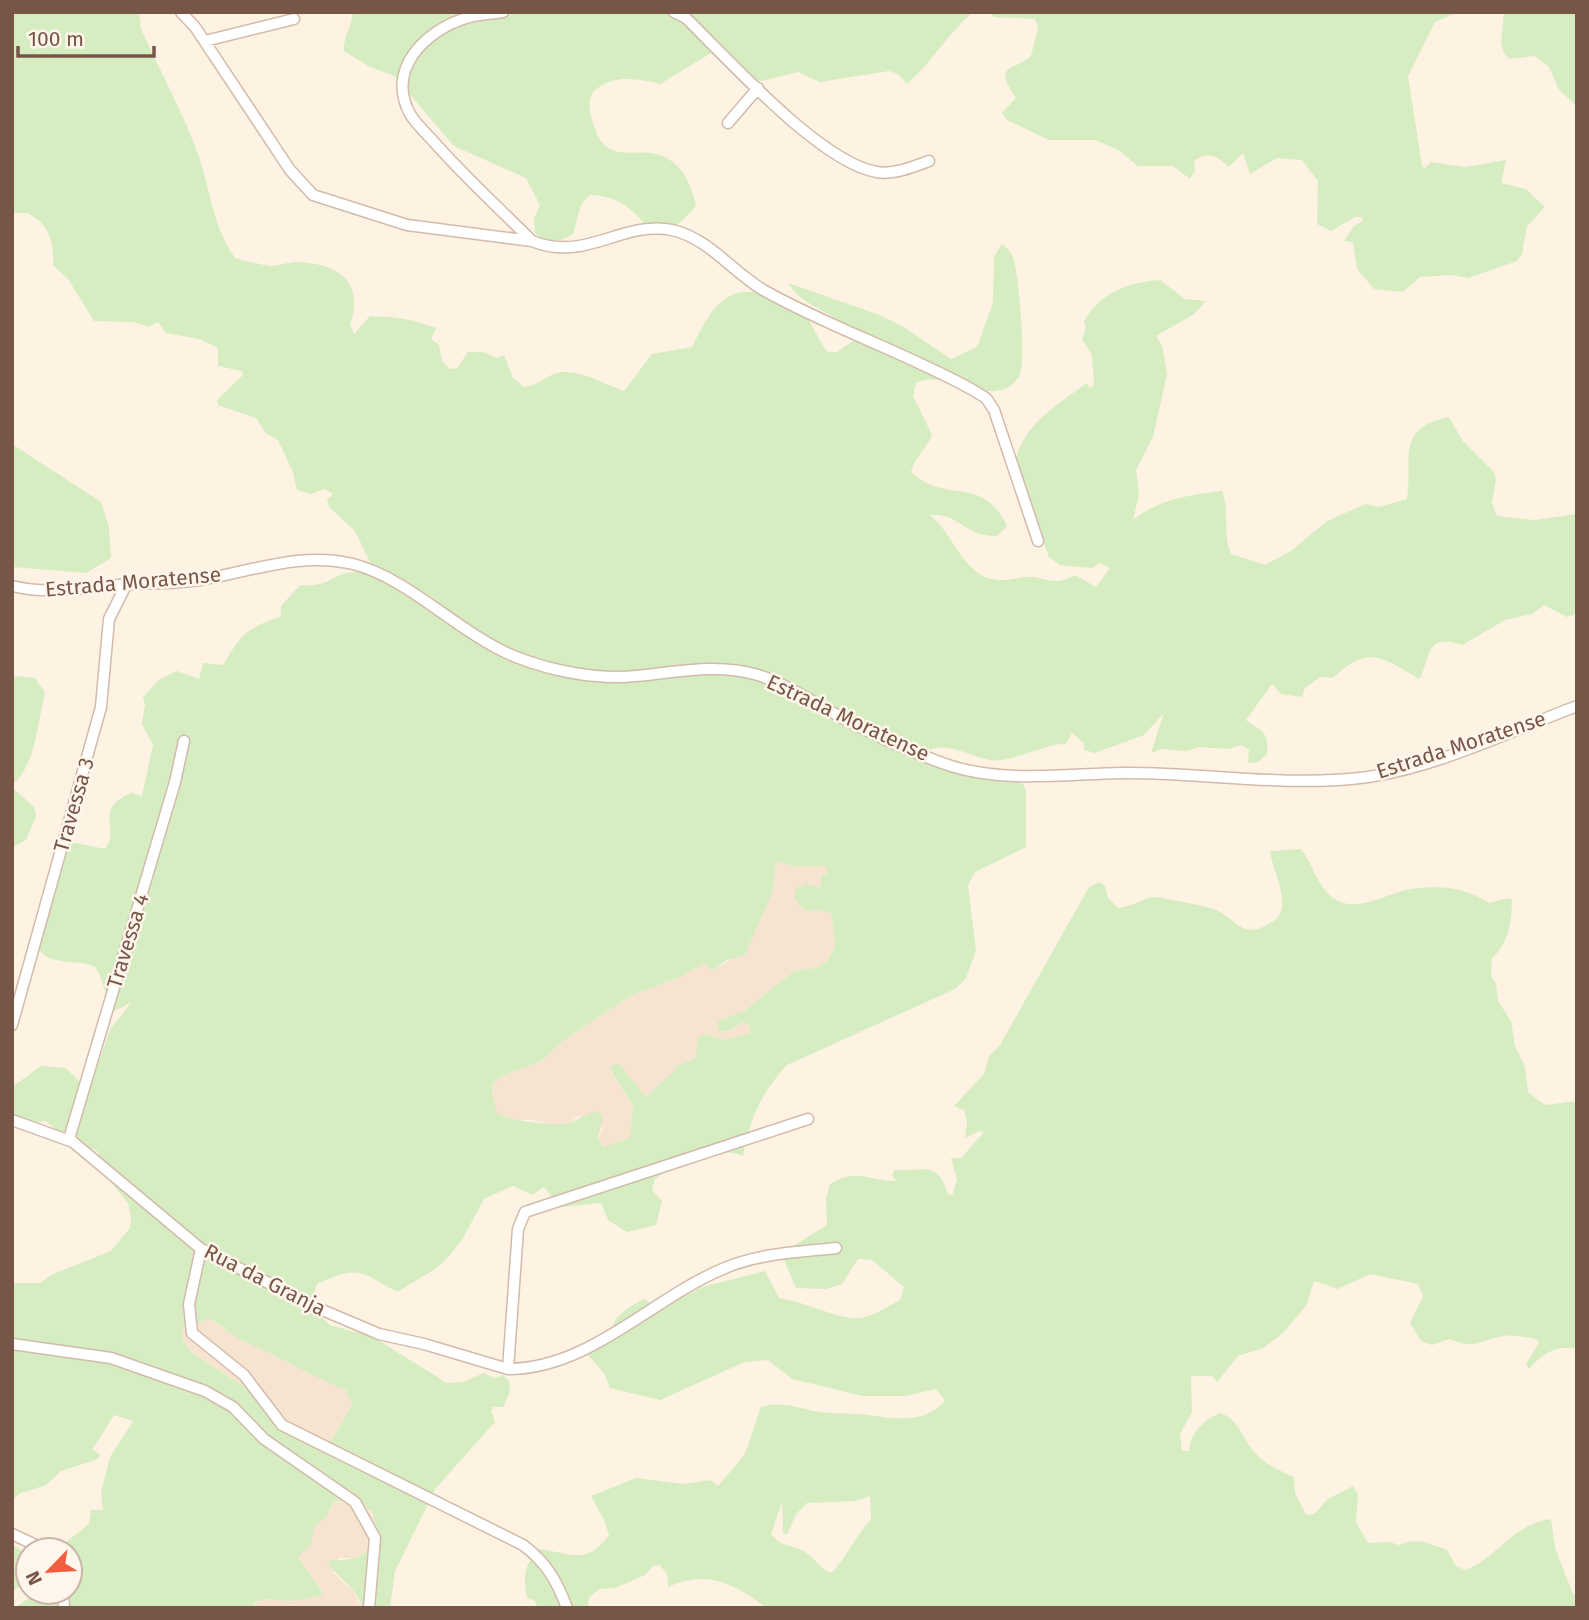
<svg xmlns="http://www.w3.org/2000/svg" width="1589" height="1620" font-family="'Fira Sans',sans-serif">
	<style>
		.residential { fill: #f6e4d1 }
		.green { fill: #d5edc1; fill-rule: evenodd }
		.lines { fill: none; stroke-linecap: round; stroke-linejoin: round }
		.street-casing { stroke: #d2bbab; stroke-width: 13 }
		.street { stroke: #fff; stroke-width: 10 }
		.labels { text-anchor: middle; stroke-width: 5; stroke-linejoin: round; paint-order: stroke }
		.street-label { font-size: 21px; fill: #785647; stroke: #fff6eb }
	</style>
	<rect width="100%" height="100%" fill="#fef2e3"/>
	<path class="residential" d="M 776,860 L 793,866 L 827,866 L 827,875 L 821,875 L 821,888 L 805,910 L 822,910 L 832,914 L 835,947 L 827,961 L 815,968 L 794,971 L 744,1011 L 718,1021 L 728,1031 L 743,1022 L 749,1025 L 752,1033 L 725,1040 L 705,1034 L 696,1058 L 681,1064 L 646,1098 L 619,1064 L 612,1065 L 610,1070 L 633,1106 L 630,1138 L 615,1145 L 604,1147 L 598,1139 L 603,1128 L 578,1116 L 570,1123 L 549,1124 L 532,1120 L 509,1120 L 497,1114 L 492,1093 L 493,1083 L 501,1076 L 541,1061 L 563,1041 L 632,995 L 680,977 L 705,963 L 712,971 L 737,956 L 772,893 Z
		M 209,1319 L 246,1343 L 259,1346 L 274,1356 L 346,1390 L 352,1404 L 338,1429 L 332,1450 L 296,1432 L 242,1385 L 192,1353 L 183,1340 L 182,1327 Z
		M 334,1501 L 365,1507 L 375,1519 L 375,1538 L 370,1549 L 354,1558 L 338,1558 L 333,1573 L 355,1593 L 362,1608 L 255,1608 L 254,1604 L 265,1599 L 291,1601 L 322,1591 L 298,1557 L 311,1545 L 314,1527 L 326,1517 Z"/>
	<path class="green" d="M 12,12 L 139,12 L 141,29 C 160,71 184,114 199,157 C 211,193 213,227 235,258 C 246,261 262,265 270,266 C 279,266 288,262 297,262 C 339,263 365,283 350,325 L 354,334 L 370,316 C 395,317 413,319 436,328 L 431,339 L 439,345 L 442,361 L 450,369 L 457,368 L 468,352 L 483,352 L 497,358 L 504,355 L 513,378 L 524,387 C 537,386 543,378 554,374 C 574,366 604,384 624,391 L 652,354 L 692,347 C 711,308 729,276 777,300 C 786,304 799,308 805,315 C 814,326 818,341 828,352 L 837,352 L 856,339 C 840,311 804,310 788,283 L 877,314 L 902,326 L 951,359 L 977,347 L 993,303 L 994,257 L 1002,244 C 1006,247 1010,251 1012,255 C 1019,270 1026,359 1020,374 C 1019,378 1013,384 1010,386 C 981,404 948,369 916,383 L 913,396 L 932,435 C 926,450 915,457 911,472 C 948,506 982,473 1007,526 L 997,536 C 963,537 960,512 929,515 C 951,529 961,571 991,579 C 1007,583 1022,575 1034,577 C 1052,581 1059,584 1075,575 L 1096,587 L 1110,568 L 1100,563 L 1092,568 L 1060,565 L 1049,557 L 1030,506 L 1025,483 L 1014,472 C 1017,428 1054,407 1087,383 L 1090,388 L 1094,385 L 1092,355 L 1082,339 L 1086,328 L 1084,321 C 1100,293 1128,282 1160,280 L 1185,299 L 1206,301 L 1194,314 L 1156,336 L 1162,345 L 1167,374 L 1153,437 L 1136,470 L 1139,495 L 1133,520 C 1159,499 1189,495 1222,491 C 1230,510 1222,534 1231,554 L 1265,565 L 1291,551 L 1327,521 L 1366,504 L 1379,507 L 1407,499 C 1413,457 1395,428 1449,417 L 1462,440 L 1494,472 L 1496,479 L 1492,503 L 1497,516 L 1534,520 L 1577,514 L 1577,614 L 1567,617 L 1544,605 L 1532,614 L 1505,620 L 1462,645 C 1424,632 1432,657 1419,679 C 1382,657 1368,644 1333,678 L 1320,677 L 1305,688 L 1302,697 L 1281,694 L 1272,684 L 1246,720 C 1262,733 1268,728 1267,754 L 1258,762 L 1248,763 L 1249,750 L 1241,745 L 1229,749 L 1200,747 L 1186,751 L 1162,749 L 1151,753 L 1164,713 L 1144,735 L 1095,753 L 1084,750 L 1084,743 L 1072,733 L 1066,744 C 1044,743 1011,764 990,760 C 966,756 949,740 925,752 L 947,766 L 1023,784 L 1026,791 L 1026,847 L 975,872 L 968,885 L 976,951 L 966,978 L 955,989 L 787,1065 C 762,1092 749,1120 743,1156 C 717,1144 676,1163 655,1179 L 652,1190 L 662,1201 L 656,1225 L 627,1232 L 608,1220 L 601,1203 L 561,1207 L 544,1187 L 532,1195 L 513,1186 L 484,1199 L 462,1240 L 450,1255 L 437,1268 L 397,1292 C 359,1271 359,1265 317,1284 L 312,1299 L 319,1315 L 330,1325 L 373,1337 L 447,1383 L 463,1382 L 484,1373 L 494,1378 L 503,1375 L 509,1381 L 510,1392 L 503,1407 L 494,1407 L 491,1410 L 495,1422 L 436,1488 L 395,1571 L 390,1608 L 362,1608 C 360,1590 335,1577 327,1561 C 335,1559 346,1561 354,1558 C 374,1552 380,1530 372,1512 L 355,1502 L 334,1501 L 326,1517 L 314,1527 L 311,1545 L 298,1557 L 322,1592 L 321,1596 L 291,1601 L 265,1599 L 254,1603 L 255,1608 L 15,1608 L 37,1592 L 70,1592 L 70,1550 L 65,1543 L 89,1524 L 91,1510 L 103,1510 L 101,1492 L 110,1457 L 133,1421 L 114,1415 L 92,1450 L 100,1454 L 98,1459 L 61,1471 L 46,1485 L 19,1494 L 12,1502 L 12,1283 L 40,1283 L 51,1275 L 111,1251 L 130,1228 L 131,1219 L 128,1203 L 114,1186 L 97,1151 L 63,1136 L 46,1121 L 30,1123 L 12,1117 L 12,1087 L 41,1066 L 66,1068 L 79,1081 L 93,1079 L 110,1029 L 131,1003 L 114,1011 C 104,997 105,981 95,967 C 81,960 62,964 47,957 C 16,941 56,862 66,841 L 105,849 C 121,827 92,810 131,793 L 142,796 L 153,745 L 142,724 L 145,705 L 143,697 L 160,679 L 177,671 L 199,679 L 203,663 L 223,665 C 241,635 247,627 281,617 L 281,606 L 300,585 C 331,588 331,573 354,572 C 369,571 385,579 399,584 L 370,562 L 355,531 L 329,507 L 327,499 L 332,496 L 332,493 L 324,489 L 311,494 L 297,490 L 293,472 L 278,440 L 266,433 L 256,418 L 218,405 L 217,400 L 243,375 L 242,371 L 218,366 L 218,348 L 199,339 L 166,333 L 158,322 L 149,327 L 133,322 L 94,321 L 68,279 L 53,265 C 54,241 50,226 28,213 L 12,213 ZM 776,861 L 793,866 L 827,866 L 827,874 L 821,875 L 821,888 L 807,884 L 795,889 L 795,899 L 805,911 L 822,910 L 832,914 L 835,947 L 827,961 L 815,968 L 794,971 L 744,1011 L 718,1021 L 718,1031 L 728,1031 L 743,1022 L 749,1025 L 751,1033 L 725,1040 L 705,1034 L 698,1037 L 696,1058 L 681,1064 L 646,1097 L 619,1064 L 612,1065 L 610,1069 L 633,1106 L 630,1138 L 604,1147 L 598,1139 L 603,1116 L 596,1111 C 587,1114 576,1121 569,1123 C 557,1126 507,1121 497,1113 L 492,1093 L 493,1083 L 501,1076 L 541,1061 L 563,1041 L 632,995 L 680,977 L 705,963 L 712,971 L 727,960 L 745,955 L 772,893 ZM 210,1319 C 223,1326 233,1337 247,1343 C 280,1357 312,1377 346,1390 L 352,1404 L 331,1442 L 332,1450 L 283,1423 L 242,1385 L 192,1353 L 183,1340 L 182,1327 Z
		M 353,12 L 973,12 C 947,34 933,61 907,84 L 898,74 L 889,71 L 820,82 L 798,72 L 761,81 L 754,80 L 727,56 L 711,53 L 660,84 C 645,80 627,77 612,81 C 585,90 587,104 594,126 C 597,134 601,144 608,148 C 622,156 636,151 651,153 C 679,157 691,181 696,206 C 682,222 673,232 651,232 C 634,210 620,196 590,195 L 581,205 L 573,234 C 557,243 549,244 535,233 L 534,218 L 540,205 L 526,178 L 454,146 L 394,76 L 368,66 L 344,51 C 343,35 352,28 353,12 Z
		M 989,12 L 1458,12 L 1435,22 L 1408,76 L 1422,166 L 1425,168 L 1431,162 L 1465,167 L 1506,160 L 1501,183 L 1526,189 L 1545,207 L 1527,226 L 1522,254 L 1517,261 L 1468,278 L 1451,275 L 1420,277 L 1403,292 L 1374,289 L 1357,269 L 1353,242 L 1344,241 L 1354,226 L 1363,221 L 1362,217 L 1355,217 L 1331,231 L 1317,224 L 1318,181 L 1302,160 L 1277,158 L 1250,174 L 1243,153 L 1229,167 C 1216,156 1209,151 1194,161 L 1195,171 L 1190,179 L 1173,166 L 1138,166 L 1118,150 L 1095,140 L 1049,140 L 1007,120 L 1002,113 L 1016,98 C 992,63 1013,72 1031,56 L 1038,27 L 1035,19 L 994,17 Z
		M 1504,12 L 1577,12 L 1577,106 L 1559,90 L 1549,67 L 1535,56 L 1510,59 L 1505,55 L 1501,44 Z
		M 12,444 L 101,502 L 109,527 L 111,558 L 86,573 L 12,567 Z
		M 17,676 L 35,678 L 45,693 C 37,724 36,765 12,785 L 12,677 Z
		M 12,787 L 34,807 L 36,816 L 26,840 L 12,848 Z
		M 1301,849 C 1313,865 1317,885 1333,898 C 1356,915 1389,892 1411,889 C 1440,885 1464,887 1489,903 L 1508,898 L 1512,900 C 1512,920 1508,945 1492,958 L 1491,976 L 1496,984 L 1498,1001 L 1511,1021 L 1515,1046 L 1525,1067 L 1528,1092 L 1545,1105 L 1577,1101 L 1577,1349 C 1557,1344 1542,1354 1529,1369 L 1526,1364 L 1539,1343 L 1536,1339 C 1526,1338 1513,1334 1503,1336 C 1478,1341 1476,1350 1449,1339 L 1432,1345 L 1421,1341 L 1410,1323 L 1423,1296 L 1418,1284 L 1370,1274 L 1338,1289 L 1314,1281 L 1306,1306 L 1283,1333 L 1263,1348 L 1238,1356 L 1217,1382 L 1212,1376 L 1191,1376 L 1192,1412 L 1180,1434 L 1182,1451 L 1189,1451 C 1190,1433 1204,1419 1221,1413 C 1241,1422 1242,1439 1256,1454 C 1266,1465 1281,1471 1294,1477 L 1295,1493 L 1306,1515 L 1314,1514 L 1328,1499 L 1353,1486 L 1358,1495 L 1356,1522 L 1368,1543 L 1389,1542 L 1399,1545 C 1417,1537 1429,1543 1447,1550 L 1456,1566 L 1465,1570 C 1498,1558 1512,1524 1551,1519 L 1555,1548 L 1573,1594 L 1577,1596 L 1577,1608 L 767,1608 C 734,1584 708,1569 668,1587 L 667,1573 L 659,1565 L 653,1566 L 645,1575 L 615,1588 L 600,1589 L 589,1597 L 588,1608 L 538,1608 L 535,1601 L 527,1598 C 523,1576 524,1566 539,1549 C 570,1553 587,1566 609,1535 L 605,1522 L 591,1496 L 636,1478 L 683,1484 L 711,1480 L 718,1486 L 745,1454 L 761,1407 C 779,1401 796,1407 814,1411 C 828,1414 844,1413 858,1414 C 890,1417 921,1427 945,1401 L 936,1389 L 906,1396 L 863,1396 L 792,1379 L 768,1360 L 745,1362 L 660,1400 L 610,1388 L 604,1373 L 584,1351 L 608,1335 L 617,1317 L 628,1308 L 644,1299 L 660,1309 L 702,1287 L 765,1271 L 779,1298 C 804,1301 838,1320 860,1318 C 872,1317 888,1306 900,1300 L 904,1287 L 872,1260 L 858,1259 L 842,1284 L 826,1289 L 796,1288 L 784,1260 L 790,1248 L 827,1225 L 826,1198 L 830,1184 C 858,1167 869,1182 897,1181 L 892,1176 L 894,1170 C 923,1172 937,1159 948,1194 L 952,1196 L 957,1180 L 951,1158 L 961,1158 L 984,1132 L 979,1131 L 965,1138 L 967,1123 L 964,1110 L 954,1106 L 984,1074 L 989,1056 L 1000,1045 L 1089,887 L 1100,882 L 1105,886 L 1108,898 L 1118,908 C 1133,906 1143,899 1153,897 C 1157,896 1211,907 1216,910 C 1233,917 1242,937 1263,927 C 1269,924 1277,920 1280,914 C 1288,896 1272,869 1270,851 ZM 870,1496 L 871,1520 C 855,1536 847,1556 832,1573 C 819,1570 816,1558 805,1552 C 790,1543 784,1549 771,1534 L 782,1502 L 783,1533 L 787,1535 L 796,1514 L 807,1503 L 856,1501 Z
		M 12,1544 L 28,1555 L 28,1580 L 12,1592 Z"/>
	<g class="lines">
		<defs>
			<path id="street" d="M 181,12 L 195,27 L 290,170 L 313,195 L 407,225 L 532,241 C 586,263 622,220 672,230 C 709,238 733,273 765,291 C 831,328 904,352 971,389 L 986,398 L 994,410 L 1038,541
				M 503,12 C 491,14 477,14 466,18 C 424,31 386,70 410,114 C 416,124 426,133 434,142 C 465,177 499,208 532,241
				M 674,12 L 686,18 C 729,60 821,163 877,172 C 894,175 913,167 929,161
				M 205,41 L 294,19
				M 728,123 L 758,88
				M 12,586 C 50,595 80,588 118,585 C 145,583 173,584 199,580 C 251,572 300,551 353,564 C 409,578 459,634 516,657 C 552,671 597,680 636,676 C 678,672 717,663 758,675 C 786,684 813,702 839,716 C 874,735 912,753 951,766 C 1005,783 1066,774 1122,773 C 1203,772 1287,788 1368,777 C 1437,767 1511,731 1577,706
				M 12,1025 L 101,707 L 109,619 L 126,585
				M 808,1119 L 525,1212 L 518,1229 L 508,1369 C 590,1369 653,1297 725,1268 C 760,1253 800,1252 836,1248
				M 12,1120 L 73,1142 L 201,1249 L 320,1309 L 379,1334 L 424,1344 L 508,1369
				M 69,1139 L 175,782 L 184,741
				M 201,1249 L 189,1304 L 192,1333 L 244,1375 L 282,1425 L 523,1545 C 546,1562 557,1581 567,1608
				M 12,1344 L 111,1358 L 205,1391 L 233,1407 L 264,1439 L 355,1502 L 375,1538 L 369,1608
				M 12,1534 L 46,1550
				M 63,1592 L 64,1608"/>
		</defs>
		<use href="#street" class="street-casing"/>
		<use href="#street" class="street"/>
	</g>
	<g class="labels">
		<g class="street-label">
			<text transform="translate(133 582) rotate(-5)" y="7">Estrada Moratense</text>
			<text transform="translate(848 718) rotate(25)" y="7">Estrada Moratense</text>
			<text transform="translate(1461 745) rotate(-18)" y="7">Estrada Moratense</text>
			<text transform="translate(74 805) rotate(-74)" y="7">Travessa 3</text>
			<text transform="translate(128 941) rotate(-73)" y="7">Travessa 4</text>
			<text transform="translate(265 1280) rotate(27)" y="7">Rua da Granja</text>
		</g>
	</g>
	<rect width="1589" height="1620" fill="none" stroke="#785647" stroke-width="28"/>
	<g transform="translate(49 1571) rotate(245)"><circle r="33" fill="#fff6eb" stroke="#c9b6a9" stroke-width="2"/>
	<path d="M0-5L12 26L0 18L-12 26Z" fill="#f15e3f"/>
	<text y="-10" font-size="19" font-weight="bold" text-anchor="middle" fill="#785647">N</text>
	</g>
	<path d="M18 46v10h136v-10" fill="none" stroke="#785647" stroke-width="3.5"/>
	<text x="28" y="46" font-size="21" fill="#785647" stroke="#fff6eb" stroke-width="5" paint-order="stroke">100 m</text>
</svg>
